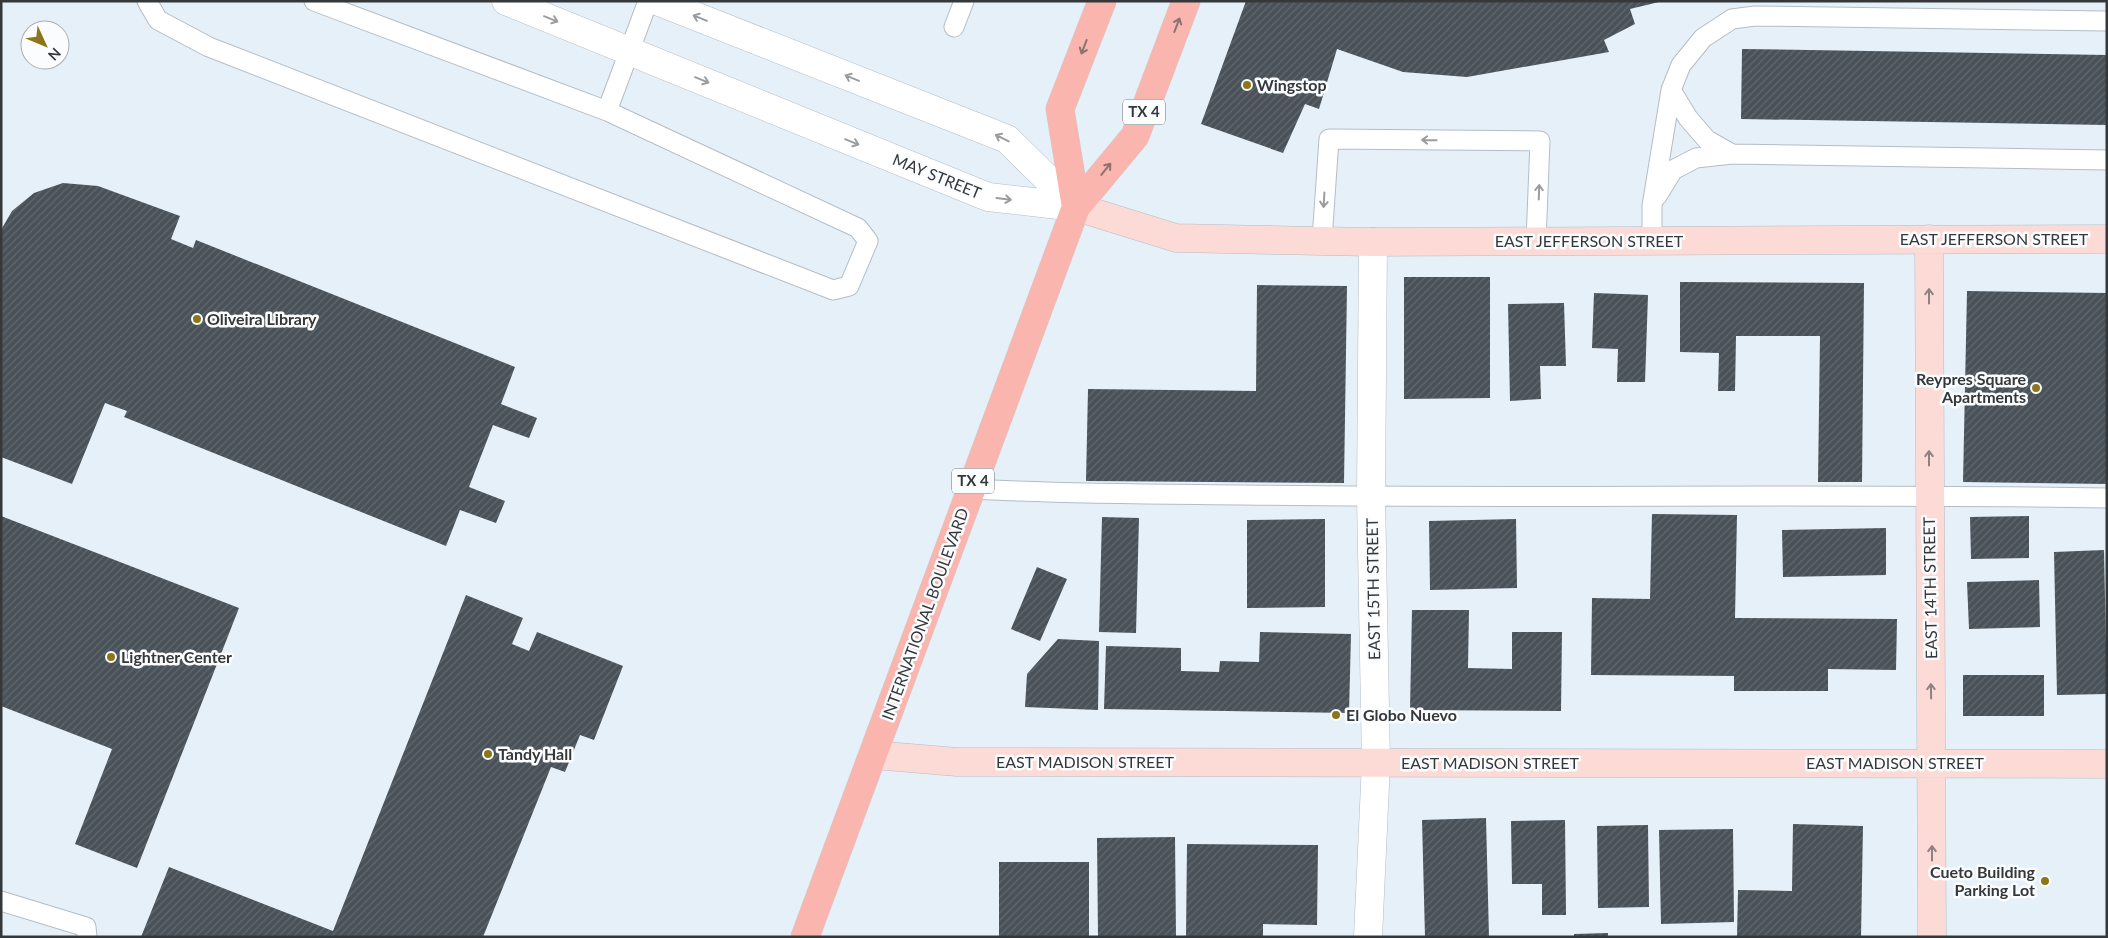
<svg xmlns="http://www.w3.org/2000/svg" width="2108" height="938" font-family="Lato,sans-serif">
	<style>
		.building { fill: url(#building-hatch) }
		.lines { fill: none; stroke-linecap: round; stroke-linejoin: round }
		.lane-casing { stroke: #b4bdc5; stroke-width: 21 }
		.street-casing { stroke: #b4bdc5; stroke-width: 29 }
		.secondary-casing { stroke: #b4bdc5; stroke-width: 29 }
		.primary-casing { stroke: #cecfd0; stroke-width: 29 }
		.lane { stroke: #fff; stroke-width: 19 }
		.street { stroke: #fff; stroke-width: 28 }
		.secondary { stroke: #fcdad6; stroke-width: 28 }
		.primary { stroke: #f9b5ae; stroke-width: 28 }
		.oneway { stroke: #9a9c9d }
		.oneway2 { stroke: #8d706f }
		.oneway3 { stroke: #8e8181 }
		.poi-dot { fill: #8b761a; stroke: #fafcfe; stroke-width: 2 }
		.labels { text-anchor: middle; stroke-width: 5; stroke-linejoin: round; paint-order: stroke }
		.shield { fill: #fafcfe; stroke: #6f7376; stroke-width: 1 }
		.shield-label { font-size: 15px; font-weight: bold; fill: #34383b }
		.poi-label { font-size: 16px; font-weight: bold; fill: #34383b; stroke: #fafcfe; text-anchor: start }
		.street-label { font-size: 16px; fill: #34383b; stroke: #fafcfe }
	</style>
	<defs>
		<pattern id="building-hatch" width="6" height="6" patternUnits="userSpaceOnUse" patternTransform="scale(1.25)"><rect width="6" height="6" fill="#4a5259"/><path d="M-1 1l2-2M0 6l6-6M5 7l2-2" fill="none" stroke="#62696e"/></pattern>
	</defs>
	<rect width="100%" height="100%" fill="#e6f0f9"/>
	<path class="building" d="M 1246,1 L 1659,1 L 1659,2 L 1630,9 L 1635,24 L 1604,40 L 1609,52 L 1467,77 L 1403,72 L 1337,49 L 1319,109 L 1305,104 L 1283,153 L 1201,124 Z
		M 1742,49 L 2107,55 L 2107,125 L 1741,119 Z
		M 63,183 L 98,186 L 180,216 L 171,239 L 193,248 L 196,240 L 515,367 L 501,404 L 537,418 L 529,438 L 493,425 L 469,487 L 505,501 L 496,523 L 460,510 L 446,546 L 124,417 L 127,411 L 105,403 L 72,484 L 1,457 L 1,230 L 12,211 L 34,193 Z
		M 1404,277 L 1490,277 L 1490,398 L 1404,399 Z
		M 1680,282 L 1864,283 L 1862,482 L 1818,482 L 1820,336 L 1736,336 L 1735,391 L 1718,391 L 1719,353 L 1680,352 Z
		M 1257,285 L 1347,286 L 1344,483 L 1086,481 L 1088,389 L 1256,391 Z
		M 1967,291 L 2107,293 L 2107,484 L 1963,482 Z
		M 1594,293 L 1648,295 L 1645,382 L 1617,382 L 1618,349 L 1592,348 Z
		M 1564,303 L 1566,366 L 1540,366 L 1541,399 L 1510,401 L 1508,304 Z
		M 1652,514 L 1737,515 L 1735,618 L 1897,619 L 1896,670 L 1828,669 L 1828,691 L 1734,691 L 1734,676 L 1591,675 L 1592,598 L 1650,599 Z
		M 1,516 L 239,608 L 137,868 L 75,844 L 112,749 L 1,706 Z
		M 2029,516 L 2029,558 L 1971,559 L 1970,517 Z
		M 1102,517 L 1139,518 L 1136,633 L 1099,632 Z
		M 1325,519 L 1325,607 L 1247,608 L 1247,520 Z
		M 1516,519 L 1517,588 L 1430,590 L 1429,521 Z
		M 1886,528 L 1886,575 L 1783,577 L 1782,530 Z
		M 2104,550 L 2107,694 L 2057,695 L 2054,552 Z
		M 1037,567 L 1067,579 L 1040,641 L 1011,629 Z
		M 2039,580 L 2040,627 L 1969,629 L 1967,582 Z
		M 466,595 L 523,618 L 512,644 L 529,651 L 537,632 L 623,666 L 594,740 L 580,735 L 565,772 L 551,767 L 483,937 L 141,937 L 169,867 L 333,931 Z
		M 1412,610 L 1469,610 L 1468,668 L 1512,669 L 1512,632 L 1562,632 L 1561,711 L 1410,710 Z
		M 1260,632 L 1351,634 L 1349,713 L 1104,709 L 1106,646 L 1181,648 L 1181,671 L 1219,672 L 1220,661 L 1259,662 Z
		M 1058,639 L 1099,641 L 1098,710 L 1025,707 L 1027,674 Z
		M 1963,675 L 2044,675 L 2044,716 L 1963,716 Z
		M 1486,818 L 1489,937 L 1425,937 L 1422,820 Z
		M 1565,820 L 1566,915 L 1542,915 L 1542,884 L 1512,884 L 1511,821 Z
		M 1793,824 L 1863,826 L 1861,937 L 1737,937 L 1738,890 L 1792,891 Z
		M 1648,825 L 1649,907 L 1598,908 L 1597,826 Z
		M 1733,829 L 1734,922 L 1661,924 L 1659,830 Z
		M 1175,837 L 1176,937 L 1098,937 L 1097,838 Z
		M 1187,844 L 1318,845 L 1317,925 L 1263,924 L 1263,937 L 1186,937 Z
		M 999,862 L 1089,862 L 1089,937 L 999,937 Z
		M 1608,933 L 1608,937 L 1574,937 L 1574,934 Z"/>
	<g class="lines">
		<defs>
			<path id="lane" d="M 147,1 L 158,20 L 209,47 L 833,290 L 849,286 L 868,241 L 858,228 L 607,111 L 314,1
				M 954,27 L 964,1
				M 1671,90 L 1688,118 L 1707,140 L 1732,154
				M 607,111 L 648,1
				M 1657,196 L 1673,170 L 1696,158 L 1732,154 L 2107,160
				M 1322,240 L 1329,139 L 1540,141 L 1536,241
				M 1652,240 L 1652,206 L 1671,90 L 1681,65 L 1703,38 L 1732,19 L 1755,16 L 2107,21
				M 970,489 C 1062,494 1153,494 1244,495 C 1532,499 1819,493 2107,498
				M 1,901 L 86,927 L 87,937"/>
			<path id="street" d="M 506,1 L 988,197 L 1076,207
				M 657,1 L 1007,139 L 1076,207
				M 1368,937 L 1376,763 L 1371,497 L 1373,242"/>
			<path id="secondary" d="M 1076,207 L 1176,238 L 1373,242 L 2107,239
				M 1929,239 L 1932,937
				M 874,755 L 957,762 L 2107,764"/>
			<path id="primary" d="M 1076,207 L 1060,109 L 1102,1
				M 805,937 L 1076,207 L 1135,136 L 1186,1"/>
		</defs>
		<use href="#lane" class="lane-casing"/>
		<use href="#street" class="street-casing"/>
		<use href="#secondary" class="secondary-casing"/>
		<use href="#primary" class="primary-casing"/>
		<use href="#lane" class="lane"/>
		<use href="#street" class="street"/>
		<use href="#secondary" class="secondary"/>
		<use href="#primary" class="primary"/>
	</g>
	<defs><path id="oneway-shaft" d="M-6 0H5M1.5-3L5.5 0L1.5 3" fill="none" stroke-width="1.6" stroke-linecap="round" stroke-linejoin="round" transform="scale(1.25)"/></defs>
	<g class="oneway">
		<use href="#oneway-shaft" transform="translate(700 18) rotate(-158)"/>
		<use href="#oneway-shaft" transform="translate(551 19) rotate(22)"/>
		<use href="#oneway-shaft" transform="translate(852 78) rotate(-158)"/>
		<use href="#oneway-shaft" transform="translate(702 80) rotate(22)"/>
		<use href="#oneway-shaft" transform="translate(1002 138) rotate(-153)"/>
		<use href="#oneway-shaft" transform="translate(1429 140) rotate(-179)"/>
		<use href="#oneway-shaft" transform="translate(852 142) rotate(22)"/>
		<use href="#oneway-shaft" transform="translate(1539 192) rotate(-88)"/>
		<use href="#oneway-shaft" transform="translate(1004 199) rotate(7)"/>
		<use href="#oneway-shaft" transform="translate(1324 200) rotate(93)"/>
	</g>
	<g class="oneway2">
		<use href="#oneway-shaft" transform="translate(1177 25) rotate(-69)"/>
		<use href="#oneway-shaft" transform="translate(1084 47) rotate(111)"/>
		<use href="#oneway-shaft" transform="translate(1106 169) rotate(-51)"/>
	</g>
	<g class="oneway3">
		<use href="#oneway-shaft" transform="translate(1929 296) rotate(-90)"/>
		<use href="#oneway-shaft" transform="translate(1929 458) rotate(-90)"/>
		<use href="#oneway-shaft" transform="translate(1931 691) rotate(-91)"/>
		<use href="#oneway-shaft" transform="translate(1932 853) rotate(-90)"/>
	</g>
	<g class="poi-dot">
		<circle cx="1247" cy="85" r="5"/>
		<circle cx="197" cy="319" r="5"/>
		<circle cx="2036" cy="388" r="5"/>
		<circle cx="111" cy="657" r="5"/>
		<circle cx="1336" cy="715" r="5"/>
		<circle cx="488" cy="754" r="5"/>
		<circle cx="2045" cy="881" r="5"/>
	</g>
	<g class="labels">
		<g class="shield">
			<rect x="1123" y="99.5" width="42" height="25" rx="4"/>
			<rect x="952" y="468.5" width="42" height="25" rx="4"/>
		</g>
		<g class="shield-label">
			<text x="1144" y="117">TX 4</text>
			<text x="973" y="486">TX 4</text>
		</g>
		<g class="poi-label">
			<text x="1257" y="91">Wingstop</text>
			<text x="207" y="325">Oliveira Library</text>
			<text x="2026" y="385" text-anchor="end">Reypres Square<tspan x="2026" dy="18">Apartments</tspan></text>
			<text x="121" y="663">Lightner Center</text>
			<text x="1346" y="721">El Globo Nuevo</text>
			<text x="498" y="760">Tandy Hall</text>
			<text x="2035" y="878" text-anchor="end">Cueto Building<tspan x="2035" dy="18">Parking Lot</tspan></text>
		</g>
		<g class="street-label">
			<text transform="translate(937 176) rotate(22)" y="6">MAY STREET</text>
			<text x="1994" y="245">EAST JEFFERSON STREET</text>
			<text x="1589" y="247">EAST JEFFERSON STREET</text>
			<text transform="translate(1930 588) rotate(-91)" y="6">EAST 14TH STREET</text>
			<text transform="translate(1373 589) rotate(-91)" y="6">EAST 15TH STREET</text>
			<text transform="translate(925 614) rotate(-70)" y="6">INTERNATIONAL BOULEVARD</text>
			<text x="1085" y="768">EAST MADISON STREET</text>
			<text x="1490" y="769">EAST MADISON STREET</text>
			<text x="1895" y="769">EAST MADISON STREET</text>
		</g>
	</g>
	<rect width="2108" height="938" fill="none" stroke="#34383b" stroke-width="5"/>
	<g transform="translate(45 45) rotate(134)"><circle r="24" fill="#fafcfe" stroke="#abaeb0"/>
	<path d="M0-4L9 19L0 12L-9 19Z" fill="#8b761a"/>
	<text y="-8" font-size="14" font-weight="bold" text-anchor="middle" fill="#34383b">N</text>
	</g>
</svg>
